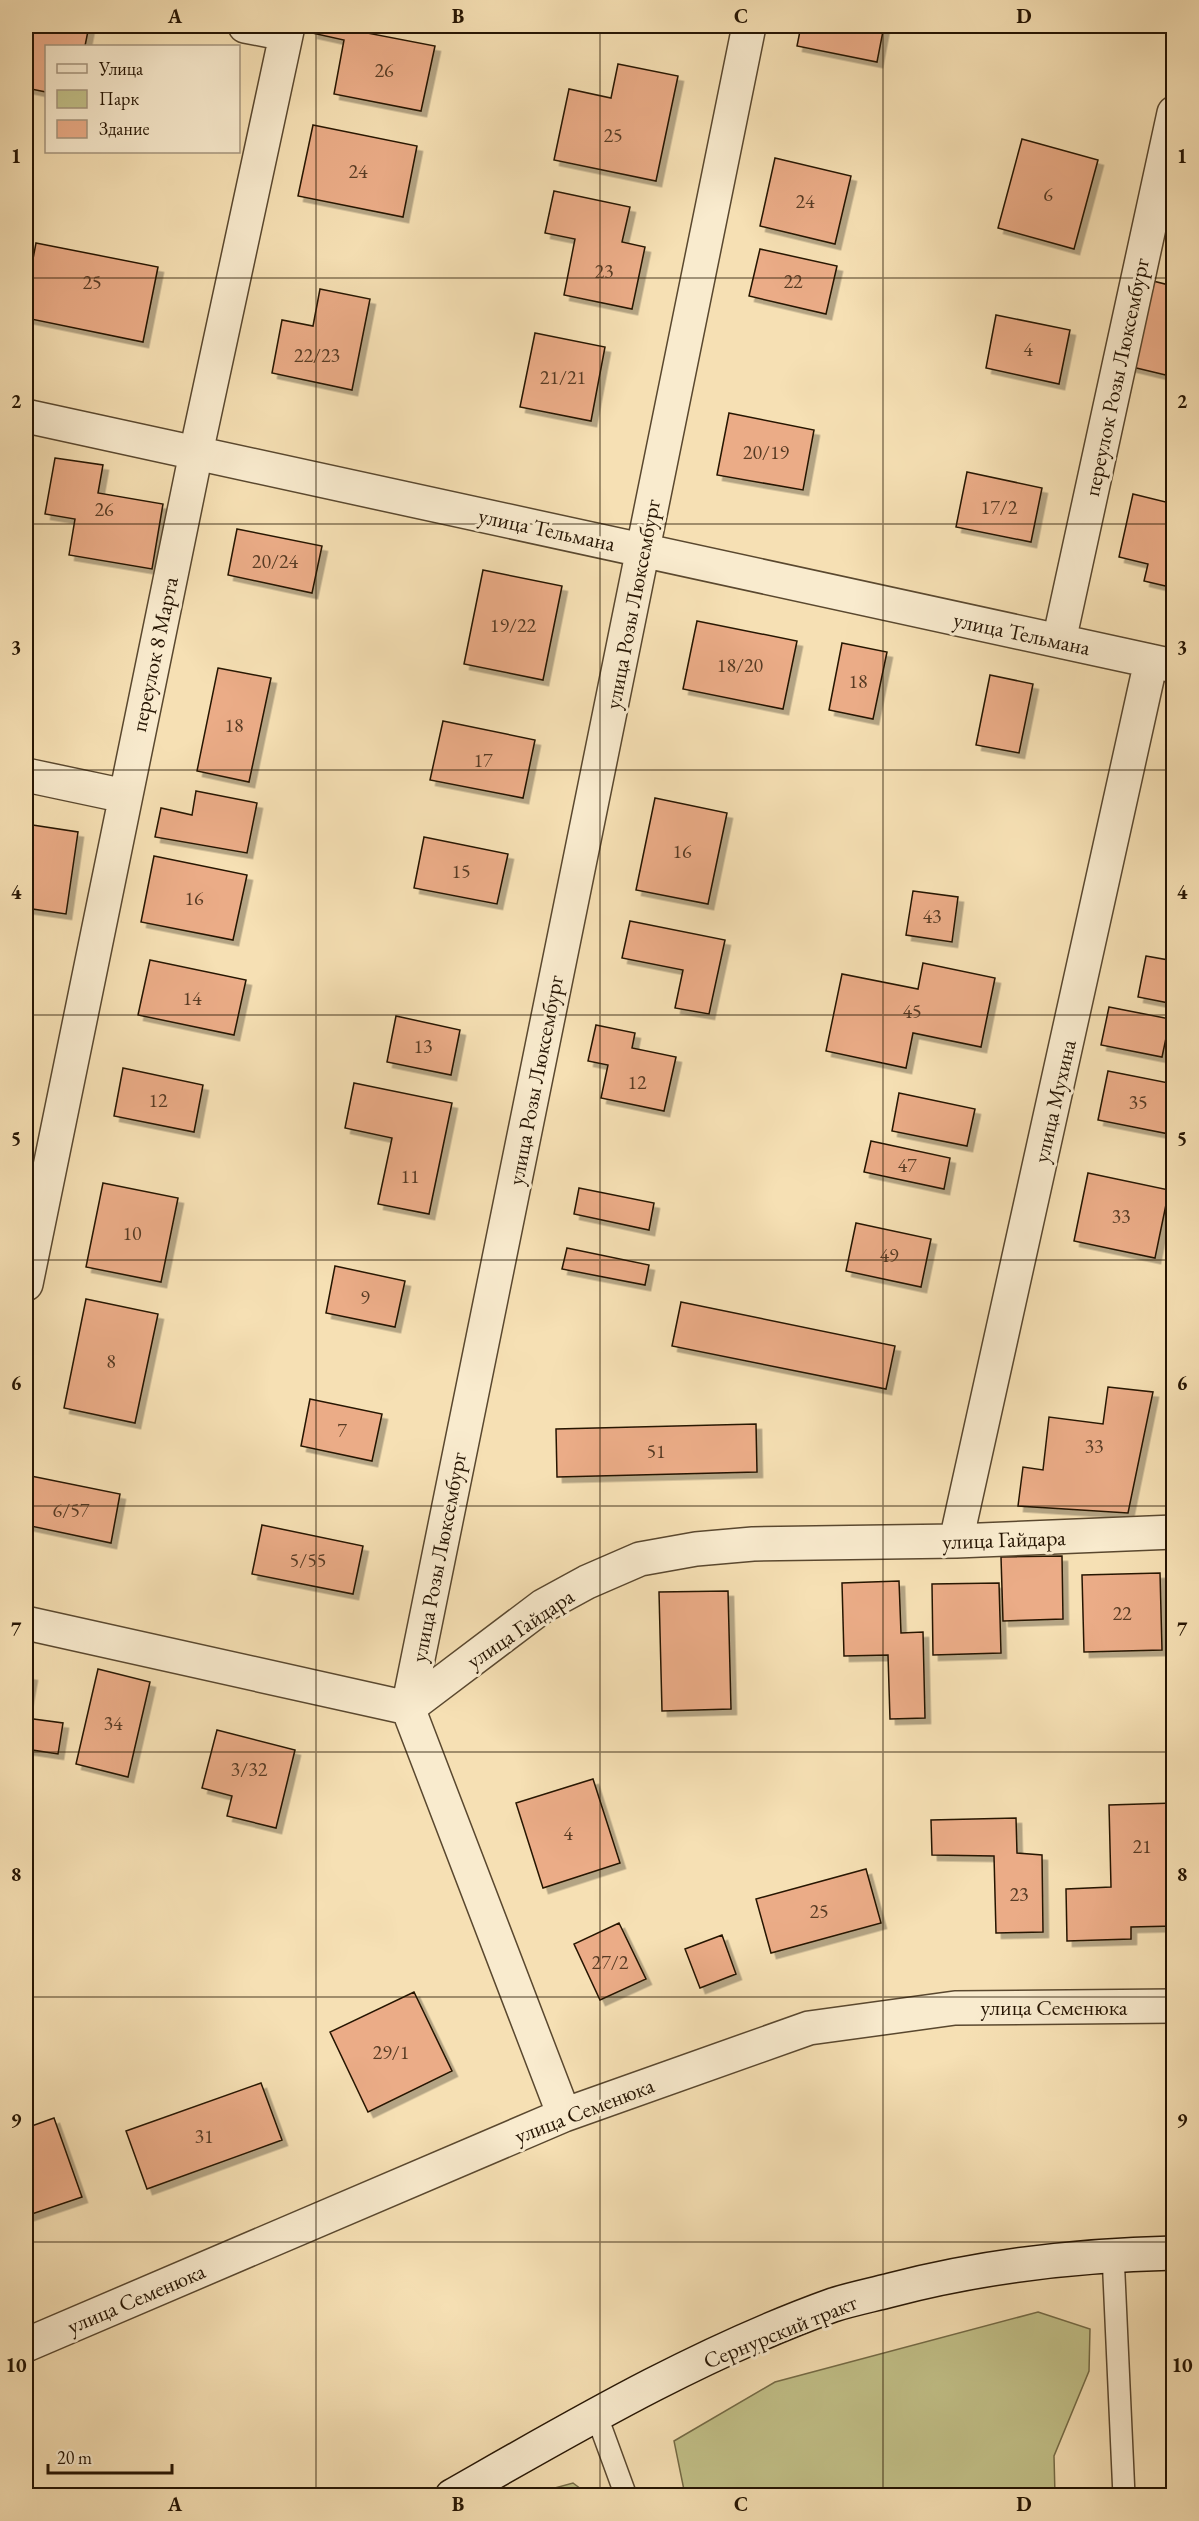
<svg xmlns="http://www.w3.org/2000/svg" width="1199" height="2521" font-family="'EB Garamond',serif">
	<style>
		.green { fill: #c2c189; stroke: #746b46; stroke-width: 1.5 }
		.building { fill: #ebac87; stroke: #261503; stroke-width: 1.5; filter: url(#shadow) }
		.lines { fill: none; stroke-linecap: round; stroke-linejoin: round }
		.service-casing { stroke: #5a482f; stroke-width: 24 }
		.minor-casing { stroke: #5a482f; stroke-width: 36 }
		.secondary-casing { stroke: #261503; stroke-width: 36 }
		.service { stroke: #f9ebce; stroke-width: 21 }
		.minor { stroke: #f9ebce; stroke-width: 33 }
		.secondary { stroke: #f9ebce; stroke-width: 33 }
		.grid { fill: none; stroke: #261503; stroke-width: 1.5; stroke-opacity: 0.55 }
		.labels { text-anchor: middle; stroke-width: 6; stroke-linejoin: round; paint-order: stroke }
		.number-label { font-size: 20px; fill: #573b24 }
		.street-label { font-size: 22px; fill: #261503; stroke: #f9ebce }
		.neatline { fill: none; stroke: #261503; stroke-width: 2 }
		.grid-label { font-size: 20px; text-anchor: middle; font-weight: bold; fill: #261503 }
	</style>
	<defs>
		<filter id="shadow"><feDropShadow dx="5.5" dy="5.5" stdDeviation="0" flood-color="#0004"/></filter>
	</defs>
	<rect width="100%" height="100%" fill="#f6e0b4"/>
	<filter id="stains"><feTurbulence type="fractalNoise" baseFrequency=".00333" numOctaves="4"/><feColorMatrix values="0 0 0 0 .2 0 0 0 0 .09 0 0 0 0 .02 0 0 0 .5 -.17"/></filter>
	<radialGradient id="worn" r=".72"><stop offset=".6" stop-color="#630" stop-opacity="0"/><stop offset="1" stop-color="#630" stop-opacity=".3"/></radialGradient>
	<path class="green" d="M 1038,2312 L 1090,2329 L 1089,2371 L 1054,2456 L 1055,2495 L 685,2495 L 674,2441 L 775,2382 Z
		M 573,2483 L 589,2495 L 529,2495 Z"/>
	<path class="building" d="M 26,26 L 89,26 L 85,46 L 46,46 L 46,92 L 26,88 Z
		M 313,26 L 369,26 L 367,33 L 435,46 L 421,111 L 334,94 L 344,40 L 312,33 Z
		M 801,26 L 884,26 L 877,62 L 797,46 Z
		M 618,64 L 678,76 L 656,181 L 554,160 L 569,89 L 611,98 Z
		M 313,125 L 417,146 L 403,217 L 298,196 Z
		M 1022,139 L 1098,160 L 1074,249 L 998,228 Z
		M 775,158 L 851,176 L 835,244 L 760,226 Z
		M 554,191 L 630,207 L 622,242 L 645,247 L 632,309 L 564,295 L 575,239 L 545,233 Z
		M 36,243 L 158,267 L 143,342 L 26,318 L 26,296 Z
		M 760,249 L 837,266 L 826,314 L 749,296 Z
		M 1174,265 L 1174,377 L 1128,366 L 1149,280 L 1169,285 Z
		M 320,289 L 370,299 L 352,390 L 272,373 L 282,320 L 313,326 Z
		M 996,315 L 1070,330 L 1059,384 L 986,368 Z
		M 535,333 L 605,347 L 591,421 L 520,407 Z
		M 729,413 L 814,430 L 803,490 L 717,475 Z
		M 55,458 L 103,465 L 98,493 L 163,504 L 152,569 L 69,555 L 75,519 L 45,514 Z
		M 967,472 L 1042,488 L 1031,542 L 956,527 Z
		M 1133,494 L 1174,504 L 1174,588 L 1144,581 L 1148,564 L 1119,557 Z
		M 237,529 L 322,546 L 312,593 L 228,575 Z
		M 483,570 L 562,586 L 543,680 L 464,664 Z
		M 697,621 L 797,641 L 783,709 L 683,689 Z
		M 842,643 L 887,652 L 873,719 L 829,710 Z
		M 218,668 L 271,678 L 249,782 L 197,771 Z
		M 990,675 L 1033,684 L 1019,753 L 976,745 Z
		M 443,721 L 535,740 L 523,798 L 430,780 Z
		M 196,791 L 257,803 L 247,853 L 155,837 L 161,808 L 192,815 Z
		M 655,798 L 727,813 L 708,904 L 636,890 Z
		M 26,824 L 78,832 L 66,914 L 26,908 Z
		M 424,837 L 508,854 L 497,904 L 414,888 Z
		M 154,856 L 247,875 L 233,940 L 141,922 Z
		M 913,891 L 958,897 L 952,942 L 906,935 Z
		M 630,921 L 725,940 L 709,1014 L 675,1008 L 683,970 L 622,958 Z
		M 1146,956 L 1174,961 L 1174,1004 L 1138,997 Z
		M 150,960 L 246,980 L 234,1035 L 138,1015 Z
		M 923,963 L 995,978 L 981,1047 L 913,1033 L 906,1068 L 826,1051 L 842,974 L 918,989 Z
		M 1109,1007 L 1170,1019 L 1162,1057 L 1101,1045 Z
		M 396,1016 L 460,1030 L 451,1075 L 387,1062 Z
		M 596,1025 L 635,1033 L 632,1048 L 676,1057 L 664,1111 L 601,1098 L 608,1065 L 588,1061 Z
		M 123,1068 L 203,1085 L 194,1132 L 114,1116 Z
		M 1108,1071 L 1174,1084 L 1174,1135 L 1098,1120 Z
		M 354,1083 L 452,1103 L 429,1214 L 378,1204 L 392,1138 L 345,1128 Z
		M 899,1093 L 975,1109 L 967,1146 L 892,1131 Z
		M 871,1141 L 950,1158 L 944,1189 L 864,1172 Z
		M 1088,1173 L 1169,1190 L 1155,1258 L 1074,1241 Z
		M 103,1183 L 178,1198 L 161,1282 L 86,1267 Z
		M 579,1188 L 654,1203 L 649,1230 L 574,1214 Z
		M 856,1223 L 931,1239 L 921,1287 L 846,1271 Z
		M 567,1248 L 649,1265 L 645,1285 L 562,1269 Z
		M 335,1266 L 405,1281 L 395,1327 L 326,1313 Z
		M 86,1299 L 158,1314 L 135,1423 L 64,1408 Z
		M 681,1302 L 895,1346 L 886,1389 L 672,1346 Z
		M 1108,1387 L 1153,1392 L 1128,1513 L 1018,1506 L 1023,1467 L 1043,1470 L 1049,1417 L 1103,1424 Z
		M 310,1399 L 382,1414 L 372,1461 L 301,1446 Z
		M 756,1424 L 757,1472 L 557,1477 L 556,1429 Z
		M 26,1475 L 120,1494 L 111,1543 L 26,1525 Z
		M 262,1525 L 363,1546 L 353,1594 L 252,1574 Z
		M 1062,1556 L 1063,1619 L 1003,1621 L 1001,1557 Z
		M 1160,1573 L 1162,1650 L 1084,1652 L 1082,1575 Z
		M 899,1581 L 901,1633 L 923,1632 L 925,1718 L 890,1719 L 888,1655 L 844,1656 L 842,1583 Z
		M 999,1583 L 1001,1653 L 933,1655 L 932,1584 Z
		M 728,1591 L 731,1709 L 662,1711 L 659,1592 Z
		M 98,1669 L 150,1682 L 128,1777 L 76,1764 Z
		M 26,1674 L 32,1675 L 26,1708 Z
		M 26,1718 L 63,1723 L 58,1754 L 26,1749 Z
		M 217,1730 L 295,1750 L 276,1828 L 227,1816 L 232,1796 L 202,1788 Z
		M 593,1779 L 620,1863 L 543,1888 L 516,1803 Z
		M 1174,1803 L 1174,1926 L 1131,1927 L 1131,1939 L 1067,1941 L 1066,1889 L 1111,1887 L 1109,1805 Z
		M 1016,1818 L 1017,1853 L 1042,1855 L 1043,1932 L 996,1933 L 994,1856 L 932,1855 L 931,1820 Z
		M 866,1869 L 881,1923 L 771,1953 L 756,1899 Z
		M 619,1923 L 646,1979 L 600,2000 L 574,1944 Z
		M 722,1935 L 736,1974 L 700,1988 L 685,1949 Z
		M 414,1992 L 452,2071 L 368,2112 L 330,2032 Z
		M 261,2083 L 282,2140 L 147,2189 L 126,2131 Z
		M 54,2118 L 82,2197 L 26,2216 L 26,2128 Z"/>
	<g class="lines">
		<defs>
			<path id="service" d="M 1113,2254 L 1124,2496
				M 596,2414 L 626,2496"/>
			<path id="minor" d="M 245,26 L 286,34
				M 26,416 L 1174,666
				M 1059,641 L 1174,113
				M 26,775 L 125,796
				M 26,1284 L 196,453 L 288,26
				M 956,1541 L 1151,661
				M 26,1623 L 408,1708 L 543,1606 L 587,1582 L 640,1559 L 696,1549 L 753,1544 L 956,1541 L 1174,1532
				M 564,2115 L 408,1708 L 749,26
				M 26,2345 L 564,2115 L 809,2028 L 955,2008 L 1174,2006"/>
			<path id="secondary" d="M 452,2496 C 575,2426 699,2353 833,2305 C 852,2299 872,2295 891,2290 C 983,2266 1078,2255 1174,2253"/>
		</defs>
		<use href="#service" class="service-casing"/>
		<use href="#minor" class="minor-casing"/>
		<use href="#secondary" class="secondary-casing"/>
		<use href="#service" class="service"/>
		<use href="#minor" class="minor"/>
		<use href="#secondary" class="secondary"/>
	</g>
	<path class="grid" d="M 316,26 L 316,2496M 600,26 L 600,2496M 883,26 L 883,2496M 26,278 L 1174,278M 26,524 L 1174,524M 26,770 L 1174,770M 26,1015 L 1174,1015M 26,1260 L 1174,1260M 26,1506 L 1174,1506M 26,1752 L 1174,1752M 26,1997 L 1174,1997M 26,2242 L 1174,2242"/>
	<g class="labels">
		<g class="number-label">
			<text x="384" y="77">26</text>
			<text x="613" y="142">25</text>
			<text x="358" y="178">24</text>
			<text x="1048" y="201">6</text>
			<text x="805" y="208">24</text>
			<text x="604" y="278">23</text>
			<text x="793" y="288">22</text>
			<text x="92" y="289">25</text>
			<text x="1028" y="356">4</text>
			<text x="317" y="362">22/23</text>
			<text x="563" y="384">21/21</text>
			<text x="766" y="459">20/19</text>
			<text x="999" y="514">17/2</text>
			<text x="104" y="516">26</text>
			<text x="275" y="568">20/24</text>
			<text x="513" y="632">19/22</text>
			<text x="740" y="672">18/20</text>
			<text x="858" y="688">18</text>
			<text x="234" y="732">18</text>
			<text x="483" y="767">17</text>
			<text x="682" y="858">16</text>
			<text x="461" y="878">15</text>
			<text x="194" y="905">16</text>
			<text x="932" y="923">43</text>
			<text x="192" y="1005">14</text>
			<text x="912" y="1018">45</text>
			<text x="423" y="1053">13</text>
			<text x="637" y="1089">12</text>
			<text x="158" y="1107">12</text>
			<text x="1138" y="1109">35</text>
			<text x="907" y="1172">47</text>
			<text x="410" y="1183">11</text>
			<text x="1121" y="1223">33</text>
			<text x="132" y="1240">10</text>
			<text x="889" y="1262">49</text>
			<text x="365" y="1304">9</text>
			<text x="111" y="1368">8</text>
			<text x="342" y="1437">7</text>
			<text x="1094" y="1453">33</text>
			<text x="656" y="1458">51</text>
			<text x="71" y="1517">6/57</text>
			<text x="308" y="1567">5/55</text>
			<text x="1122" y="1620">22</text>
			<text x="113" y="1730">34</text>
			<text x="249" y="1776">3/32</text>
			<text x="568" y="1840">4</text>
			<text x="1142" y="1853">21</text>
			<text x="1019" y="1901">23</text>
			<text x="819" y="1918">25</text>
			<text x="610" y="1969">27/2</text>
			<text x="391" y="2059">29/1</text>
			<text x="204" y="2143">31</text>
		</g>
		<g class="street-label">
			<text transform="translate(1116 377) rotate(-78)" y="8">переулок Розы Люксембург</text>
			<text transform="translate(547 529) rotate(12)" y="8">улица Тельмана</text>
			<text transform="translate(632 604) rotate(-79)" y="8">улица Розы Люксембург</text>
			<text transform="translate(1022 633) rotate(12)" y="8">улица Тельмана</text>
			<text transform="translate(154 654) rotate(-78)" y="8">переулок 8 Марта</text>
			<text transform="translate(535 1080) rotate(-79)" y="8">улица Розы Люксембург</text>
			<text transform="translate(1054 1101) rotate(-77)" y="8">улица Мухина</text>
			<text transform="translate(1004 1539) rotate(-2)" y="8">улица Гайдара</text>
			<text transform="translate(438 1557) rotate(-79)" y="8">улица Розы Люксембург</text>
			<text transform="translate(520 1628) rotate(-34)" y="8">улица Гайдара</text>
			<text x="1054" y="2015">улица Семенюка</text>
			<text transform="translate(584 2110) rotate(-21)" y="8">улица Семенюка</text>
			<text transform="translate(136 2298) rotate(-23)" y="8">улица Семенюка</text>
			<text transform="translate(780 2331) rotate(-22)" y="8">Сернурский тракт</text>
		</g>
	</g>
	<rect width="1199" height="2521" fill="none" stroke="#f6e0b4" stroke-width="66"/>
	<rect x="45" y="45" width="195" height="108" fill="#f9ebce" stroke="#a5957d" stroke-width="1.5"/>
	<rect x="57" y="64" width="30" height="9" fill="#f9ebce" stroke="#a5957d" stroke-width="1.5"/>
	<text x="99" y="75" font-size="18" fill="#261503">Улица</text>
	<rect x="57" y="90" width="30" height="18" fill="#c2c189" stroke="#a5957d" stroke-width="1.5"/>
	<text x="99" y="105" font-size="18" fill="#261503">Парк</text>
	<rect x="57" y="120" width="30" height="18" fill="#ebac87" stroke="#a5957d" stroke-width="1.5"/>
	<text x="99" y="135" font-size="18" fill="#261503">Здание</text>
	<path d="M48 2464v9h124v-9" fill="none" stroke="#261503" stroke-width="3"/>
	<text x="57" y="2464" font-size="18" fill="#261503" stroke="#f9ebce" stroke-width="4.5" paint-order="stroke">20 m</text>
	<rect x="33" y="33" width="1133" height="2455" class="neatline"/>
	<g class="grid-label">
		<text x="175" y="23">A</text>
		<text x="458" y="23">B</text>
		<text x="741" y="23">C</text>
		<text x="1024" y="23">D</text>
		<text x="16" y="163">1</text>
		<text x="1182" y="163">1</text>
		<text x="16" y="408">2</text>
		<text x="1182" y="408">2</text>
		<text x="16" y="654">3</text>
		<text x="1182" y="654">3</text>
		<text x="16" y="899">4</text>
		<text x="1182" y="899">4</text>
		<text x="16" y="1145">5</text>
		<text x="1182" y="1145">5</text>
		<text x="16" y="1390">6</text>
		<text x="1182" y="1390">6</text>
		<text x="16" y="1636">7</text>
		<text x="1182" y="1636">7</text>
		<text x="16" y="1881">8</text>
		<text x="1182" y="1881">8</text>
		<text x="16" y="2127">9</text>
		<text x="1182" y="2127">9</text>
		<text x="16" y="2372">10</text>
		<text x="1182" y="2372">10</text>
		<text x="175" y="2511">A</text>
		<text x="458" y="2511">B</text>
		<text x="741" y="2511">C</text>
		<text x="1024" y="2511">D</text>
	</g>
	<rect width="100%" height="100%" filter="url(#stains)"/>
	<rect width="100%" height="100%" fill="url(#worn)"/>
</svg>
